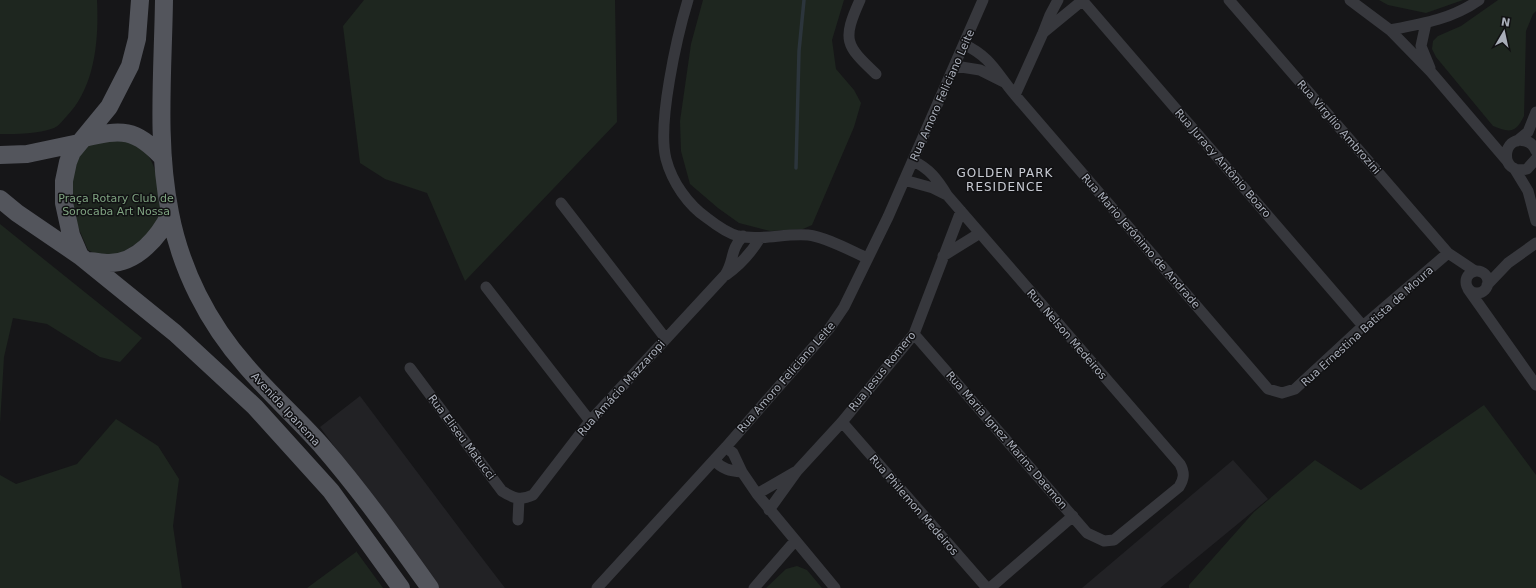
<svg xmlns="http://www.w3.org/2000/svg" width="1536" height="588" font-family="'DejaVu Sans',sans-serif">
	<style>
		.built { fill: #222225 }
		.green { fill: #1e261f }
		.lines { fill: none; stroke-linecap: round; stroke-linejoin: round }
		.stream { stroke: #2c353c; stroke-width: 3.5 }
		.street { stroke: #37383d; stroke-width: 11 }
		.primary { stroke: #53555c; stroke-width: 18 }
		.labels { text-anchor: middle; stroke-width: 3; stroke-linejoin: round; paint-order: stroke }
		.street-label { font-size: 11px; fill: #a8adb8; stroke: #111113 }
		.park-label { font-size: 11px; fill: #7fa381; stroke: #111113 }
		.neighbourhood-label { font-size: 12px; letter-spacing: 1px; fill: #c9ccd4; stroke: #111113 }
	</style>
	<rect width="100%" height="100%" fill="#161618"/>
	<path class="built" d="M 360,396 L 469,541 L 505,588 L 438,588 L 320,427 Z
		M 1233,460 L 1268,499 L 1160,588 L 1082,588 Z"/>
	<path class="green" d="M 0,0 L 97,0 C 99,40 95,88 66,117 C 62,121 59,126 54,128 C 38,134 18,134 0,134 Z
		M 364,0 L 615,0 L 617,122 L 465,281 L 427,193 L 385,179 L 360,163 L 343,26 Z
		M 703,0 L 844,0 L 832,40 L 836,69 L 854,90 L 861,103 L 854,127 L 812,225 L 803,229 L 770,231 L 739,223 L 718,208 L 690,184 L 681,151 L 680,121 L 691,44 Z
		M 1379,0 L 1463,0 L 1426,13 L 1388,5 Z
		M 1498,0 L 1536,0 L 1536,11 L 1533,14 L 1526,31 L 1524,116 C 1516,133 1510,133 1493,126 L 1436,57 L 1432,49 L 1433,41 L 1438,36 L 1461,26 Z
		M 104,140 C 117,140 134,140 144,151 C 160,166 160,201 161,221 L 148,237 L 114,257 L 100,256 L 88,250 L 73,215 L 72,173 L 76,162 L 86,147 Z
		M 0,224 L 142,338 L 120,362 L 100,357 L 47,324 L 13,318 L 4,357 L 0,424 Z
		M 1484,405 L 1536,475 L 1536,588 L 1189,588 L 1189,585 L 1254,512 L 1315,460 L 1361,490 Z
		M 116,419 L 158,446 L 179,479 L 173,526 L 182,588 L 0,588 L 0,475 L 16,484 L 77,464 Z
		M 356,551 L 383,588 L 307,588 L 356,552 Z
		M 797,566 L 807,570 L 822,588 L 766,588 L 786,569 Z"/>
	<g class="lines">
		<path class="stream" d="M 796,168 L 799,51 L 804,0"/>
		<path class="street" d="M 688,0 C 677,36 657,124 666,159 C 672,182 688,205 707,218 C 716,225 727,233 738,236 C 762,241 784,233 808,235 C 826,237 851,251 867,258
			M 860,0 C 842,40 845,45 876,74
			M 1082,0 L 1363,326
			M 1229,0 L 1448,253 L 1475,271
			M 1350,0 L 1390,30 C 1422,24 1452,19 1479,0
			M 1426,23 L 1421,46 L 1430,68
			M 1390,30 L 1431,72 L 1508,162
			M 1044,32 L 1083,0
			M 965,45 C 991,57 997,74 1015,95 L 1268,389 L 1282,393 L 1295,389 L 1363,326 L 1448,253
			M 955,66 L 980,70 L 1004,82
			M 1015,95 L 1043,33 L 1050,15 L 1058,0
			M 1517,141 L 1528,132 L 1536,112
			M 1536,151 C 1534,146 1531,142 1525,141 C 1502,134 1498,176 1527,169 L 1536,159
			M 913,161 C 929,168 938,180 947,195 L 1180,464 C 1185,473 1184,479 1179,487 L 1114,540 L 1104,541 L 1087,533 L 914,334
			M 1514,168 L 1528,191 L 1536,221
			M 904,180 L 933,188 L 947,195
			M 561,203 L 666,339
			M 943,256 L 980,233
			M1466 282a11 11 0 1 1 22 0a11 11 0 1 1-22 0Z
			M 726,275 C 740,265 751,253 760,238
			M 1487,285 L 1508,263 L 1536,243
			M 486,287 L 590,421
			M 1468,289 L 1536,385
			M 410,368 L 502,491 C 513,498 520,501 533,495 L 590,421 L 725,275 C 735,260 729,251 743,236
			M 842,422 L 987,588
			M 726,447 L 733,453 L 742,472 L 757,494 L 835,588
			M 714,460 C 722,469 730,471 742,472
			M 757,494 L 795,472
			M 769,510 L 797,471 L 842,422 L 914,334 L 961,211
			M 518,520 L 519,499
			M 597,588 L 726,447 L 829,329 L 844,307 L 888,217 L 983,0
			M 754,588 L 794,542
			M 990,588 L 1073,516"/>
		<path class="primary" d="M 140,0 L 137,39 L 130,66 L 109,107 L 72,152 L 68,162 L 64,181 L 64,203 L 71,235 L 80,256 L 175,333 L 255,407 L 331,491 L 401,588
			M 164,0 C 163,70 156,144 170,213 C 181,270 208,323 246,366 C 270,394 297,418 321,445 C 360,490 395,539 430,588
			M 84,138 C 122,129 135,128 163,158
			M 0,155 L 27,154 L 79,143
			M 0,199 L 17,213 L 80,256
			M 87,261 C 94,261 101,263 109,263 C 137,263 159,237 170,214"/>
	</g>
	<g class="labels">
		<g class="street-label">
			<text transform="translate(942 95) rotate(-66)" y="4">Rua Amoro Feliciano Leite</text>
			<text transform="translate(1339 127) rotate(49)" y="4">Rua Virgílio Ambrozini</text>
			<text transform="translate(1223 163) rotate(49)" y="4">Rua Juracy Antônio Boaro</text>
			<text transform="translate(1141 241) rotate(49)" y="4">Rua Mario Jerônimo de Andrade</text>
			<text transform="translate(1367 326) rotate(-42)" y="4">Rua Ernestina Batista de Moura</text>
			<text transform="translate(1067 334) rotate(49)" y="4">Rua Nelson Medeiros</text>
			<text transform="translate(882 371) rotate(-51)" y="4">Rua Jesus Romero</text>
			<text transform="translate(786 377) rotate(-49)" y="4">Rua Amoro Feliciano Leite</text>
			<text transform="translate(621 388) rotate(-48)" y="4">Rua Amácio Mazzaropi</text>
			<text transform="translate(286 409) rotate(47)" y="4">Avenida Ipanema</text>
			<text transform="translate(462 437) rotate(53)" y="4">Rua Eliseu Matucci</text>
			<text transform="translate(1007 440) rotate(49)" y="4">Rua Maria Ignez Marins Daemon</text>
			<text transform="translate(914 505) rotate(49)" y="4">Rua Philemon Medeiros</text>
		</g>
		<g class="park-label">
			<text x="116" y="202">Praça Rotary Club de<tspan x="116" dy="13">Sorocaba Art Nossa</tspan></text>
		</g>
		<g class="neighbourhood-label">
			<text x="1005" y="177">GOLDEN PARK<tspan x="1005" dy="14">RESIDENCE</tspan></text>
		</g>
	</g>
	<g transform="translate(1504 32) rotate(9)" stroke="#111113" stroke-width="3" paint-order="stroke">
	<path d="M0-3L7 15L0 10L-7 15Z" fill="#a8adb8"/>
	<text y="-6" font-size="11" font-weight="bold" text-anchor="middle" fill="#a8adb8">N</text>
	</g>
</svg>
